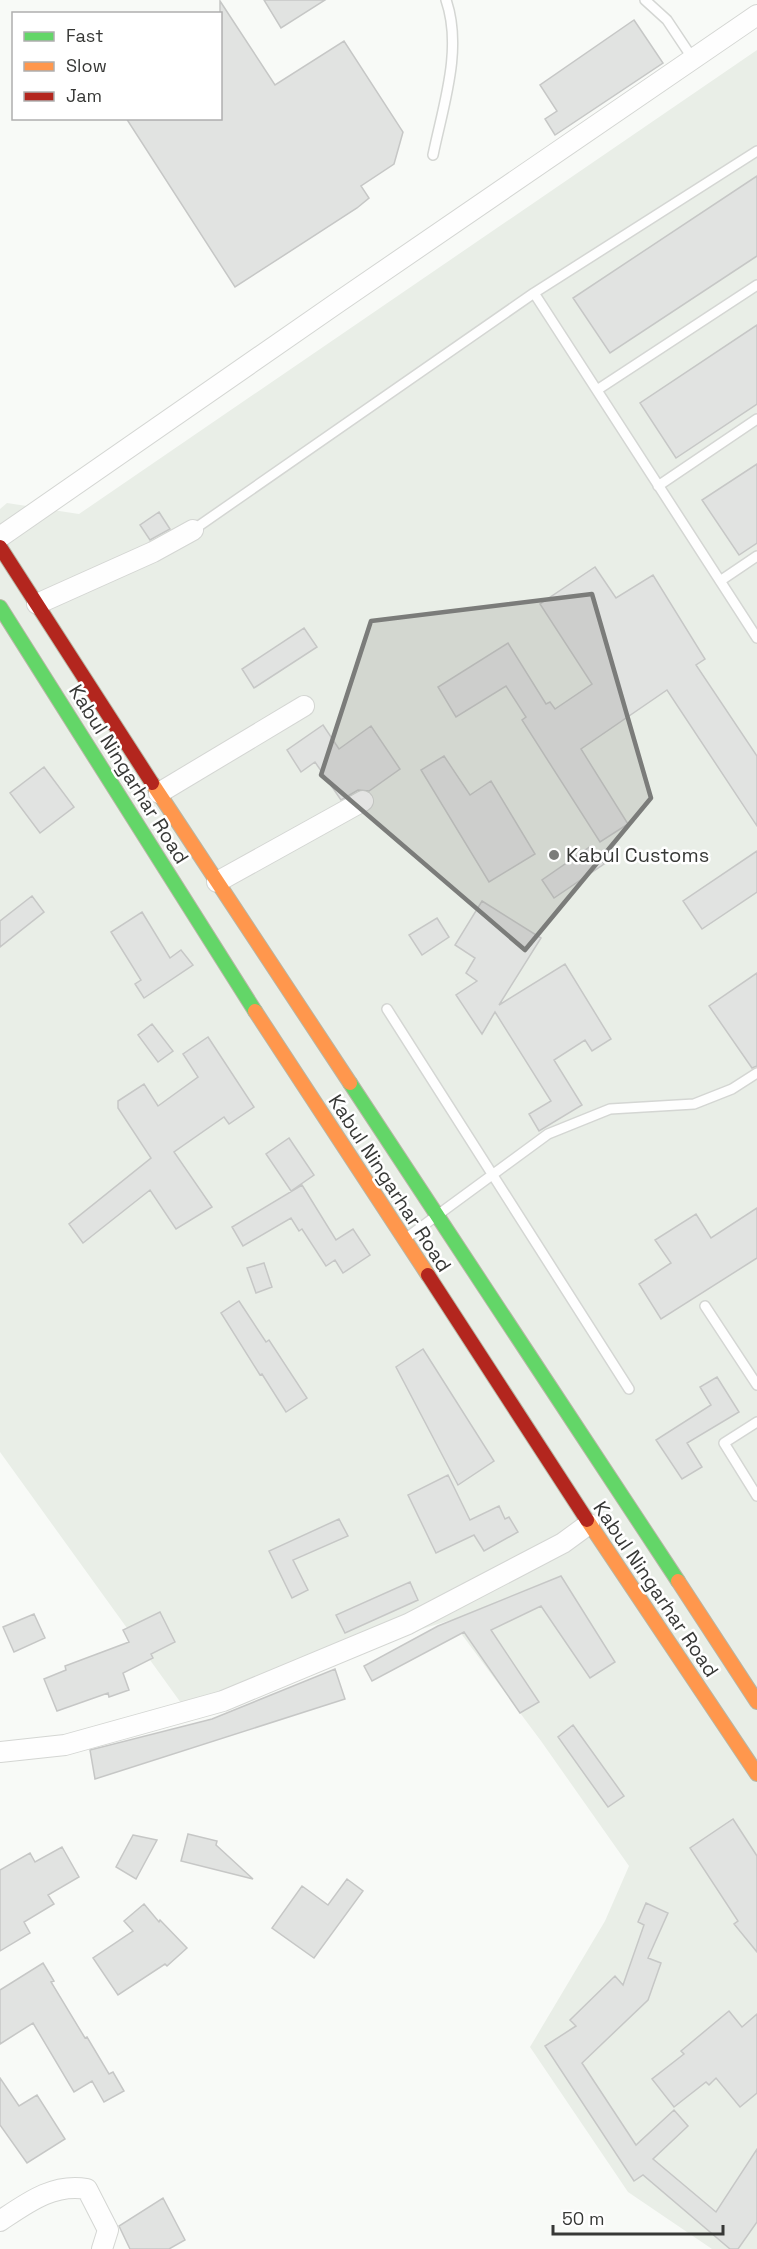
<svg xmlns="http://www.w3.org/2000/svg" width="757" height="2249" font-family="'Space Grotesk',sans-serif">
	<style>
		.built { fill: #e9eee7 }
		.building { fill: #e1e3e1; stroke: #c6c7c6; stroke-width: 1.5 }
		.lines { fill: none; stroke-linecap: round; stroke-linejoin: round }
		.lane-casing { stroke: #d4d6d3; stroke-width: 12 }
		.street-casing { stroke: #d4d6d3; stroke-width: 22 }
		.fast-casing { stroke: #b7b6a5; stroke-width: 16 }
		.slow-casing { stroke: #b7b6a5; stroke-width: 16 }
		.jam-casing { stroke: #b7b6a5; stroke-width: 16 }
		.lane { stroke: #fefefe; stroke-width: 9 }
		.street { stroke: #fefefe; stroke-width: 20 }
		.fast { stroke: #63d668; stroke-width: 14 }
		.slow { stroke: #ff974d; stroke-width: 14 }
		.jam { stroke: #b3261e; stroke-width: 14 }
		.marked { fill: #7b7c7a; fill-opacity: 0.2; stroke: #7b7c7a; stroke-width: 4.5; stroke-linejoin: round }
		.poi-dot { fill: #7b7c7a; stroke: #fff; stroke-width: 2 }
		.labels { text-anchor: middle; stroke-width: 5; stroke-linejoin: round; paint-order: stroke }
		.street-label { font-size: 20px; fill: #373836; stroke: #fff }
		.poi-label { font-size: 20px; fill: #373836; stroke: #fff; text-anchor: start }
	</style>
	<rect width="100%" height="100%" fill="#f8faf7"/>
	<path class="built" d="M 757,50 L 757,2249 L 712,2249 L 628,2192 L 530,2047 L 605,1921 L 629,1866 L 541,1741 L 451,1620 L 181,1703 L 0,1452 L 0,509 L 7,503 L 79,514 Z"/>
	<path class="building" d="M 264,0 L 325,0 L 281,28 Z
		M 220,1 L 275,85 L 344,41 L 403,132 L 394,164 L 361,186 L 369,198 L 357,208 L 235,287 L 126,118 L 220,118 Z
		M 634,20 L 663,63 L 555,135 L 545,119 L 557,111 L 540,85 Z
		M 757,176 L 757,256 L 610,353 L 573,298 Z
		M 757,325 L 757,404 L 676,458 L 640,403 Z
		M 757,464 L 757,543 L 739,555 L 702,500 Z
		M 159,512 L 170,529 L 150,540 L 140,525 Z
		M 595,567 L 616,598 L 653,575 L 705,659 L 696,665 L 757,756 L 757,826 L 667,690 L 581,749 L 628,824 L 600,842 L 522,720 L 526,717 L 506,686 L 456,717 L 438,687 L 508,643 L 546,704 L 550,702 L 555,709 L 592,684 L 540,604 Z
		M 304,628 L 317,647 L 254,688 L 242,669 Z
		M 323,725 L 339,749 L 371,726 L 400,769 L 369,791 L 358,790 L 341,800 L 315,762 L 301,772 L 287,750 Z
		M 444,756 L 470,795 L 491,781 L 535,854 L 489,882 L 421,770 Z
		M 44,767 L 74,807 L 40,833 L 10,793 Z
		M 591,846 L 604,864 L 554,898 L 542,880 Z
		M 757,851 L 757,892 L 702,929 L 683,901 Z
		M 32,896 L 44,912 L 0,947 L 0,921 Z
		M 482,901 L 541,938 L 499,1005 L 565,964 L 611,1039 L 592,1051 L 585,1040 L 554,1060 L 582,1105 L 539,1131 L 529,1114 L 551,1101 L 495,1012 L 482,1034 L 456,995 L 477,981 L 466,973 L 475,958 L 455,945 Z
		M 142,912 L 170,958 L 181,950 L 193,965 L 144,998 L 135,984 L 141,980 L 111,932 Z
		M 437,918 L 449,937 L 422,955 L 409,935 Z
		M 757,973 L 757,1066 L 752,1068 L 709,1006 Z
		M 152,1024 L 173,1051 L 158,1062 L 138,1035 Z
		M 208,1037 L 254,1107 L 229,1124 L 224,1117 L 174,1152 L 212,1207 L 176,1229 L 150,1190 L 83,1243 L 69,1224 L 151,1158 L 118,1108 L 118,1101 L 144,1084 L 158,1106 L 198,1077 L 183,1054 Z
		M 289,1138 L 314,1175 L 291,1191 L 266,1154 Z
		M 302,1185 L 336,1240 L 353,1229 L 370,1255 L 343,1273 L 335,1260 L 326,1266 L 302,1229 L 299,1231 L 291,1218 L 243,1246 L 232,1227 Z
		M 757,1208 L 757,1258 L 661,1319 L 639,1284 L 671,1263 L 655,1240 L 696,1214 L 711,1238 Z
		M 264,1263 L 272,1287 L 256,1293 L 247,1268 Z
		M 239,1301 L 266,1342 L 269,1340 L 307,1398 L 286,1412 L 262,1374 L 260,1375 L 221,1313 Z
		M 423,1349 L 494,1461 L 458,1485 L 396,1367 Z
		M 717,1377 L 739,1412 L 687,1443 L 702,1467 L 682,1479 L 656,1440 L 711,1405 L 700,1387 Z
		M 448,1475 L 470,1520 L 499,1506 L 505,1519 L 509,1517 L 518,1532 L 484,1551 L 474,1535 L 436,1553 L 408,1495 Z
		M 339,1519 L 348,1536 L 293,1560 L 308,1590 L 292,1598 L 269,1551 Z
		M 561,1576 L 615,1662 L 590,1678 L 541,1606 L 491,1630 L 539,1702 L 520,1713 L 464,1632 L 372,1681 L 364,1666 L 438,1626 Z
		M 410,1582 L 418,1600 L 345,1633 L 336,1615 Z
		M 160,1612 L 175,1642 L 151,1654 L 153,1658 L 123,1673 L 129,1690 L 109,1697 L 108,1693 L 57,1711 L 44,1679 L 66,1670 L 65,1666 L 129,1642 L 123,1630 Z
		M 34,1614 L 45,1638 L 14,1652 L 3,1627 Z
		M 335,1669 L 345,1699 L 95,1779 L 90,1750 L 212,1719 Z
		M 573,1725 L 624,1796 L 608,1807 L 558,1737 Z
		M 733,1819 L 757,1856 L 757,1952 L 734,1924 L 738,1921 L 690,1848 Z
		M 188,1834 L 217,1841 L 216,1845 L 253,1879 L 181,1861 Z
		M 133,1835 L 157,1840 L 136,1879 L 116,1867 Z
		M 62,1847 L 79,1877 L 48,1895 L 54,1904 L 24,1922 L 30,1933 L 0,1951 L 0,1870 L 30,1853 L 35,1862 Z
		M 347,1879 L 363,1891 L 314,1958 L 272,1928 L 302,1886 L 328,1905 Z
		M 646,1903 L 668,1913 L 648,1958 L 661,1963 L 648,2000 L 582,2063 L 636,2145 L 674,2110 L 688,2126 L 653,2159 L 716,2212 L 757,2149 L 757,2222 L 738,2249 L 730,2249 L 643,2175 L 634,2181 L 545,2046 L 576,2026 L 570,2020 L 615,1976 L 623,1985 L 644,1925 L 638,1922 Z
		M 144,1904 L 159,1922 L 160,1920 L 187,1948 L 167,1966 L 165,1964 L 118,1995 L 93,1958 L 133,1931 L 124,1921 Z
		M 43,1963 L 54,1981 L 51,1982 L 85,2038 L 87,2037 L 109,2074 L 113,2072 L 124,2091 L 104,2102 L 92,2081 L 74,2092 L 33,2023 L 0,2044 L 0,1990 Z
		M 729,2011 L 742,2027 L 757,2014 L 757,2093 L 740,2107 L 716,2078 L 709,2085 L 706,2082 L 674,2107 L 652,2079 L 684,2054 L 681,2051 Z
		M 0,2078 L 19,2106 L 37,2095 L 65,2139 L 27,2163 L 0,2125 Z
		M 163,2198 L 185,2240 L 169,2249 L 130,2249 L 119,2226 Z"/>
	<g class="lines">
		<defs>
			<path id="lane" d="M 645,0 L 667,20 L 693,59
				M 433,155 C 443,106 463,49 446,0
				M 534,293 L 757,638
				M 597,390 L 757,285
				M 658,486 L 757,419
				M 193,530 L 534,293 L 757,151
				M 720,581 L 757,556
				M 387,1009 L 629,1389
				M 409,1236 L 548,1134 L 610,1109 L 694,1104 L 732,1089 L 757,1073
				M 705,1306 L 757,1385
				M 757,1422 L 724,1443 L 757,1496"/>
			<path id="street" d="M 0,537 L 337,303 L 757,15
				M 37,604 L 153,552 L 193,530
				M 159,793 L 304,706
				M 217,882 L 363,801
				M 0,1752 L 65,1745 L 223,1701 L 408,1624 L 563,1543 L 589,1524
				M 0,2221 C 27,2203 53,2183 87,2189 L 108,2230 L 102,2249"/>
			<path id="fast" d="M 0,607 L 255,1011
				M 350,1083 L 678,1581"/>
			<path id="slow" d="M 152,783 L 350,1083
				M 255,1011 L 428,1275
				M 587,1520 L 757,1774
				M 678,1581 L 757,1702"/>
			<path id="jam" d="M 0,547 L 152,783
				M 428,1275 L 587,1520"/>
		</defs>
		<use href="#lane" class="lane-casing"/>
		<use href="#street" class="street-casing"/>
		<use href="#fast" class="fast-casing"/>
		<use href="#slow" class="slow-casing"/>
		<use href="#jam" class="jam-casing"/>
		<use href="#lane" class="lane"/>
		<use href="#street" class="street"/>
		<use href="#fast" class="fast"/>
		<use href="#slow" class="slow"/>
		<use href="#jam" class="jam"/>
	</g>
	<path class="marked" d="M 592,594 L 651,798 L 525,950 L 321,775 L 371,621 Z"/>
	<circle class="poi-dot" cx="554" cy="855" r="6"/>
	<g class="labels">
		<g class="street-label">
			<text transform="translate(129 774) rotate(58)" y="7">Kabul Ningarhar Road</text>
			<text transform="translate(390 1183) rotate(57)" y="7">Kabul Ningarhar Road</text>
			<text transform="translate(656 1589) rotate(56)" y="7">Kabul Ningarhar Road</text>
		</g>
		<g class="poi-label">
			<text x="566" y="862">Kabul Customs</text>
		</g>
	</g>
	<rect x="12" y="12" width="210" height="108" fill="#ffffff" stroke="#afafaf" stroke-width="1.5"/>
	<rect x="24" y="32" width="30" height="9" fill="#63d668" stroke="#afafaf" stroke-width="1.5"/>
	<text x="66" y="42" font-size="18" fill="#373836">Fast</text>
	<rect x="24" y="62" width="30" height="9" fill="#ff974d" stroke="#afafaf" stroke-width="1.5"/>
	<text x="66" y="72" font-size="18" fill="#373836">Slow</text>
	<rect x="24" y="92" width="30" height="9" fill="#b3261e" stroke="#afafaf" stroke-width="1.5"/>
	<text x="66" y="102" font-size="18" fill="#373836">Jam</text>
	<path d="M553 2225v9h170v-9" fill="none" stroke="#373836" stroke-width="3"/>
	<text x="562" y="2225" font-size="18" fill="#373836" stroke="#ffffff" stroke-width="4.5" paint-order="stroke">50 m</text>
</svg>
